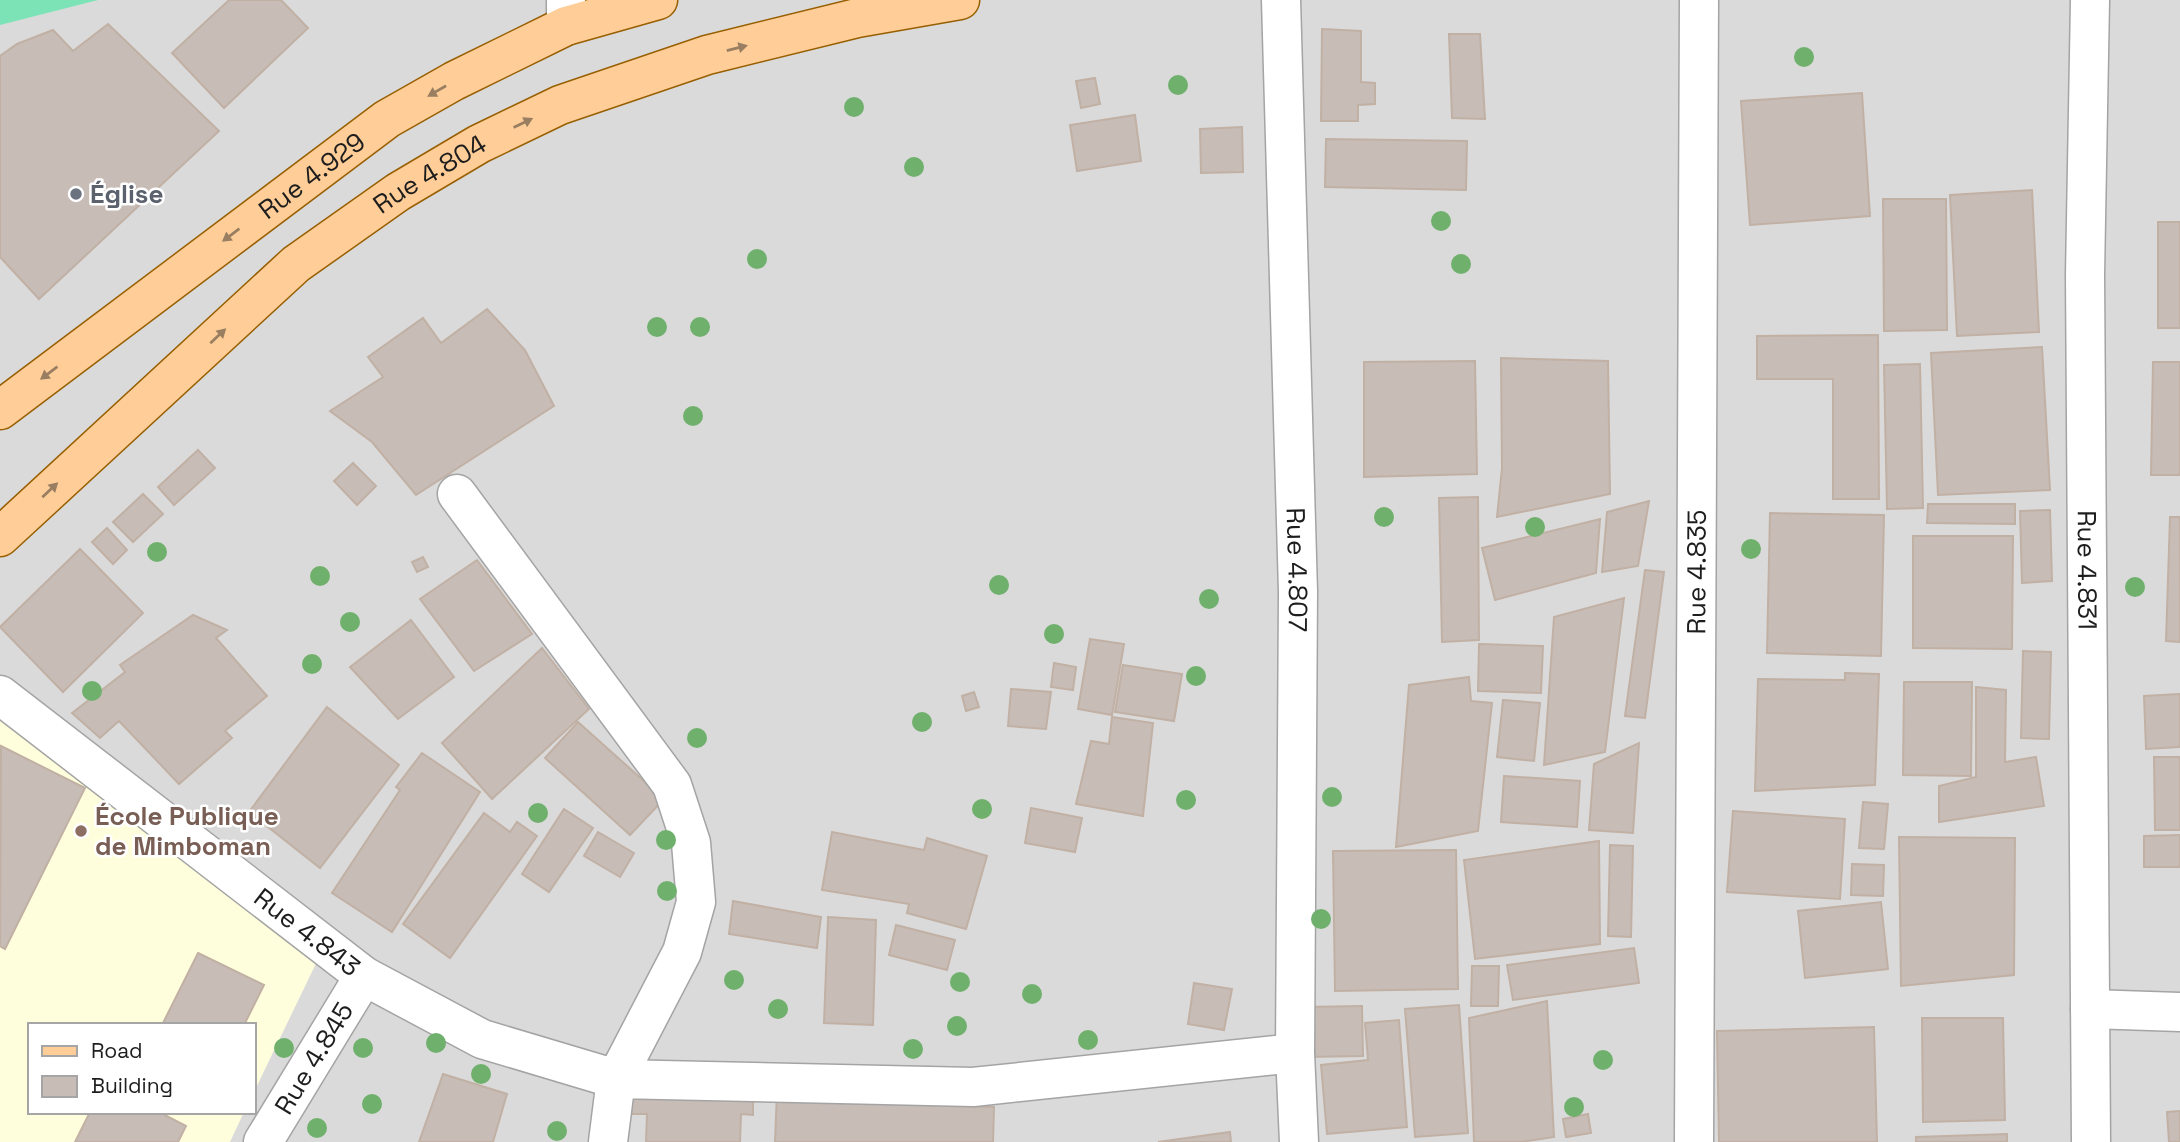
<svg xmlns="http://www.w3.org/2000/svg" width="2180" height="1142" font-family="'Space Grotesk',sans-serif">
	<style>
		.residential { fill: #dbdada; fill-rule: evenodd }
		.education { fill: #fffedc }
		.pitch { fill: #7ce3b7 }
		.building { fill: #c7bcb6; stroke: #c1b0a4; stroke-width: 2 }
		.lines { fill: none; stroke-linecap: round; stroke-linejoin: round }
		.minor-casing { stroke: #a4a4a4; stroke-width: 41 }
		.primary-casing { stroke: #975f00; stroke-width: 41 }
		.minor { stroke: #fff; stroke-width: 38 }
		.primary { stroke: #ffce98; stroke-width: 38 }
		.tree { fill: #6fb06c }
		.oneway { fill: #997e61 }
		.worship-dot { fill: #6b7280; stroke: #fff; stroke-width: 2.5 }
		.education-dot { fill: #8d6e63; stroke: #fff; stroke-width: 2.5 }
		.labels { text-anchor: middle; stroke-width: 5; stroke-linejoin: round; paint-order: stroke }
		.street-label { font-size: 26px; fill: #1d1d1d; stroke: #fff }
		.worship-label { font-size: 26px; font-weight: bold; fill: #5b616d; stroke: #fff; text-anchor: start }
		.education-label { font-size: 26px; font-weight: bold; fill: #785e54; stroke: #fff; text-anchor: start }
	</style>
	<rect width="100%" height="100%" fill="#efeae2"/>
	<path class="residential" d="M 0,0 L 2180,0 L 2180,1142 L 0,1142 ZM 30,1025 L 254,1025 L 254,1112 L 30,1112 Z"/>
	<path class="education" d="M 0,710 L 322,951 L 254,1092 L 254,1025 L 30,1025 L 30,1112 L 244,1112 L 230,1142 L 0,1142 Z"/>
	<path class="pitch" d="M 0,0 L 98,0 L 0,25 Z"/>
	<path class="building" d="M 229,0 L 281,0 L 308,28 L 224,108 L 172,53 Z
		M 108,24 L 219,131 L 39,299 L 0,257 L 0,56 L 17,44 L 53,30 L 73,51 Z
		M 1322,29 L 1361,31 L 1361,82 L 1375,83 L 1375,104 L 1358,105 L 1358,121 L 1321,121 Z
		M 1449,34 L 1480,34 L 1485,119 L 1452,118 Z
		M 1095,78 L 1100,104 L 1081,108 L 1076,81 Z
		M 1862,93 L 1870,216 L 1750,225 L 1741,101 Z
		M 1135,115 L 1141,161 L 1077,171 L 1070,125 Z
		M 1242,127 L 1243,172 L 1201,173 L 1200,129 Z
		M 1326,139 L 1467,141 L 1466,190 L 1325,187 Z
		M 2032,190 L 2039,332 L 1957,336 L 1950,195 Z
		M 1883,199 L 1946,199 L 1947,330 L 1884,331 Z
		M 2158,222 L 2180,222 L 2180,328 L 2158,328 Z
		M 487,309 L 525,350 L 554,406 L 416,495 L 372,442 L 330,411 L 383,377 L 368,357 L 423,318 L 441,343 Z
		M 1878,335 L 1879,499 L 1833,499 L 1833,379 L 1757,379 L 1757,336 Z
		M 2042,347 L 2050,490 L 1938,495 L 1931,353 Z
		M 1501,358 L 1608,361 L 1610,494 L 1497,517 L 1502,468 Z
		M 1475,361 L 1477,474 L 1364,477 L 1364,362 Z
		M 2153,362 L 2180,362 L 2180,475 L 2151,475 Z
		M 1920,364 L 1923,508 L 1887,509 L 1884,365 Z
		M 198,450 L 215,468 L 174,505 L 158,487 Z
		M 353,463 L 376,486 L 357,505 L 334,481 Z
		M 143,494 L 163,514 L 133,542 L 113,522 Z
		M 1478,497 L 1479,640 L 1442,642 L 1439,498 Z
		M 1649,501 L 1638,566 L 1602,572 L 1607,512 Z
		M 1928,504 L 2015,504 L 2015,524 L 1927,523 Z
		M 2050,510 L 2052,581 L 2022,583 L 2020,511 Z
		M 1770,513 L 1884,515 L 1881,656 L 1767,653 Z
		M 2170,517 L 2180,517 L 2180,642 L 2166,641 Z
		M 1600,519 L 1596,573 L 1495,600 L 1482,548 Z
		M 107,528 L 127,550 L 113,564 L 92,542 Z
		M 1913,536 L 2013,536 L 2012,649 L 1913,648 Z
		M 80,549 L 143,613 L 63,692 L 0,627 Z
		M 423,557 L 428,567 L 417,572 L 412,562 Z
		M 477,560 L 532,634 L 474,671 L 420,599 Z
		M 1645,570 L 1664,572 L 1645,718 L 1625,716 Z
		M 1624,598 L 1605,752 L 1544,765 L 1554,617 Z
		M 193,615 L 227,630 L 216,638 L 267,696 L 225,731 L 232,738 L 179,784 L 119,721 L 100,738 L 72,713 L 125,672 L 120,665 Z
		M 411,620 L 454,677 L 398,719 L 350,667 Z
		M 1090,639 L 1124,644 L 1112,715 L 1078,709 Z
		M 1479,644 L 1543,646 L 1541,693 L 1478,691 Z
		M 542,648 L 589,709 L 492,799 L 442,743 Z
		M 2023,651 L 2051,652 L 2049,739 L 2021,738 Z
		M 1054,663 L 1076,667 L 1073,690 L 1051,687 Z
		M 1123,665 L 1182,674 L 1174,721 L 1115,712 Z
		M 1845,673 L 1879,674 L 1875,785 L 1755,791 L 1758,679 L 1845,680 Z
		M 1469,677 L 1471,701 L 1492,703 L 1478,831 L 1396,847 L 1409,685 Z
		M 1904,682 L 1972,682 L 1971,776 L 1903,775 Z
		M 1976,687 L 2006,690 L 2005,762 L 2036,757 L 2044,806 L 1939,822 L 1939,786 L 1976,777 Z
		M 1011,689 L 1051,692 L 1046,729 L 1008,726 Z
		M 974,692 L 979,707 L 966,711 L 962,696 Z
		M 2180,694 L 2180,747 L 2146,749 L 2144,696 Z
		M 1503,700 L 1540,703 L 1534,761 L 1497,757 Z
		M 327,707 L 399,765 L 320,868 L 249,812 Z
		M 1112,717 L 1153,723 L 1143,816 L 1076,804 L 1091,741 L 1109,744 Z
		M 578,722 L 664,799 L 630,835 L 545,758 Z
		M 1639,743 L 1633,833 L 1589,830 L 1594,764 Z
		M 1,746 L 85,788 L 5,949 L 0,946 Z
		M 422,753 L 480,792 L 392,932 L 332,893 L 400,790 L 396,787 Z
		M 2154,757 L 2180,757 L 2180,830 L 2155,830 Z
		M 1504,776 L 1580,781 L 1577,827 L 1501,822 Z
		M 1863,802 L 1888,804 L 1884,849 L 1859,848 Z
		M 1031,808 L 1082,818 L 1075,852 L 1025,843 Z
		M 564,809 L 593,828 L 549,892 L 522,874 Z
		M 1733,811 L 1845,819 L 1840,899 L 1727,892 Z
		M 484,813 L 510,832 L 517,822 L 537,836 L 450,958 L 403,924 Z
		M 598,832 L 634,853 L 620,877 L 584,856 Z
		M 832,832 L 924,850 L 927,838 L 987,856 L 966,929 L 907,913 L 909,904 L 822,890 Z
		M 2180,835 L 2180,867 L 2144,867 L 2144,836 Z
		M 1899,837 L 2015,838 L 2014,975 L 1901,986 Z
		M 1599,841 L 1600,944 L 1475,959 L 1464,860 Z
		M 1610,845 L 1633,846 L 1631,937 L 1608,936 Z
		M 1456,850 L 1458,989 L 1335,991 L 1333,851 Z
		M 1852,864 L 1884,865 L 1883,896 L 1851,895 Z
		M 733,901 L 821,917 L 817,948 L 729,934 Z
		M 1881,902 L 1888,969 L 1805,978 L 1798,911 Z
		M 828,917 L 876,920 L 873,1025 L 824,1023 Z
		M 896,925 L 955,940 L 947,970 L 889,955 Z
		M 1634,948 L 1639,983 L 1513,1000 L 1507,965 Z
		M 198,953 L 264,985 L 244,1025 L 162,1025 Z
		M 1472,966 L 1499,966 L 1498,1006 L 1471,1006 Z
		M 1194,983 L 1232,989 L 1224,1030 L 1188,1024 Z
		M 1547,1001 L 1554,1137 L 1521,1142 L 1474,1142 L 1469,1018 Z
		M 1459,1005 L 1468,1133 L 1415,1137 L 1405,1009 Z
		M 1362,1006 L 1363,1056 L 1305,1057 L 1304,1007 Z
		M 1922,1018 L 2003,1018 L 2005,1120 L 1923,1122 Z
		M 1399,1020 L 1407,1127 L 1327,1134 L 1321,1065 L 1368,1060 L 1365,1023 Z
		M 1874,1027 L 1877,1142 L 1719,1142 L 1717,1031 Z
		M 443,1074 L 507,1094 L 493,1142 L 419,1142 Z
		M 623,1091 L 753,1094 L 753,1115 L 741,1114 L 740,1142 L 646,1142 L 647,1114 L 622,1114 Z
		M 777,1091 L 839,1103 L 994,1107 L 993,1142 L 775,1142 Z
		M 2180,1111 L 2180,1142 L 2169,1142 L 2167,1112 Z
		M 90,1112 L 159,1112 L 186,1126 L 178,1142 L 75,1142 Z
		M 1588,1114 L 1591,1133 L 1566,1137 L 1563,1119 Z
		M 1230,1132 L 1231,1142 L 1158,1142 Z
		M 2007,1134 L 2007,1142 L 1916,1142 L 1916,1137 Z"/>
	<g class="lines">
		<defs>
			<g id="minor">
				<path d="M 566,0 L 566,26"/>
				<path id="s1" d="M 1281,0 L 1298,592 L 1295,1053 L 1299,1142"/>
				<path id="s2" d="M 2090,0 L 2085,275 L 2091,1142"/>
				<path id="s3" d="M 0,695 L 364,976 L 482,1039 L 616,1079 L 682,952 L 696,902 L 691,843 L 672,785 L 457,494"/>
				<path d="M 2090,1009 L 2180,1012"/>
				<path id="s4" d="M 263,1142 L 364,976"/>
				<path d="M 608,1142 L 616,1079 L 973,1087 L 1295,1053"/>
				<path id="s5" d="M 1694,1142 L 1699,0"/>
			</g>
			<g id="primary">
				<path id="s6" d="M 0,410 L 387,119 L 454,81 L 566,26 L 658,0"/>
				<path id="s7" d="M 0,537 L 296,264 L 398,192 L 479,144 L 560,105 L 707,55 L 857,18 L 960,0"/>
			</g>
		</defs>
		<use href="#minor" class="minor-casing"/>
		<use href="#primary" class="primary-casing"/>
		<use href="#minor" class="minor"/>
		<use href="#primary" class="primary"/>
	</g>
	<g class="tree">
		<circle cx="1804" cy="57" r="10"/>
		<circle cx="1178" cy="85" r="10"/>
		<circle cx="854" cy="107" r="10"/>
		<circle cx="914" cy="167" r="10"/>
		<circle cx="1441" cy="221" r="10"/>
		<circle cx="757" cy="259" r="10"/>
		<circle cx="1461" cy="264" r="10"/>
		<circle cx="657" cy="327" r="10"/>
		<circle cx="700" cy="327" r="10"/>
		<circle cx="693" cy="416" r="10"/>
		<circle cx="1384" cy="517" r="10"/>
		<circle cx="1535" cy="527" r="10"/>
		<circle cx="1751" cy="549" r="10"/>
		<circle cx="157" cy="552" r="10"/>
		<circle cx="320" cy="576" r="10"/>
		<circle cx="999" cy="585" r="10"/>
		<circle cx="2135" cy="587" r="10"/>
		<circle cx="1209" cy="599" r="10"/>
		<circle cx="350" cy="622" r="10"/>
		<circle cx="1054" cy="634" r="10"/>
		<circle cx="312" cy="664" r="10"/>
		<circle cx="1196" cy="676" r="10"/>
		<circle cx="92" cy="691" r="10"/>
		<circle cx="922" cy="722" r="10"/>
		<circle cx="697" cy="738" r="10"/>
		<circle cx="1332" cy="797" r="10"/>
		<circle cx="1186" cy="800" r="10"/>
		<circle cx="982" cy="809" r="10"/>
		<circle cx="538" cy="813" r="10"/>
		<circle cx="666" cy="840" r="10"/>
		<circle cx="667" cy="891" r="10"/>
		<circle cx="1321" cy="919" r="10"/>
		<circle cx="734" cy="980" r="10"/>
		<circle cx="960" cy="982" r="10"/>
		<circle cx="1032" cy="994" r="10"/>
		<circle cx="778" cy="1009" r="10"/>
		<circle cx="957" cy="1026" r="10"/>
		<circle cx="1088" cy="1040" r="10"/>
		<circle cx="436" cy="1043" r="10"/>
		<circle cx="284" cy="1048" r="10"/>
		<circle cx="363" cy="1048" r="10"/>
		<circle cx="913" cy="1049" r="10"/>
		<circle cx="1603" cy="1060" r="10"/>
		<circle cx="481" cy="1074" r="10"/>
		<circle cx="372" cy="1104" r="10"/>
		<circle cx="1574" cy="1107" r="10"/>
		<circle cx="317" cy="1128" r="10"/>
		<circle cx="557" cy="1131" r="10"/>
	</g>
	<defs><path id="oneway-solid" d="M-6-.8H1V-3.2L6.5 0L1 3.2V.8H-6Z" transform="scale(1.75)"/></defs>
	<g class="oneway">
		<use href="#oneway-solid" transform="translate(737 48) rotate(-14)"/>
		<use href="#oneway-solid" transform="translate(437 91) rotate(150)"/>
		<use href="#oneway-solid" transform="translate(523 123) rotate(-26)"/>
		<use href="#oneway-solid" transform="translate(231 235) rotate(143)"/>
		<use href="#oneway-solid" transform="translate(218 336) rotate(-43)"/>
		<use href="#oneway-solid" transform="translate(49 373) rotate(143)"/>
		<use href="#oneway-solid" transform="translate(50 490) rotate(-43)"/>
	</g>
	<circle class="worship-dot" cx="76" cy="194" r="7"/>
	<circle class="education-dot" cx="81" cy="831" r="7"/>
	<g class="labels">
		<g class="street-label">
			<text dy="9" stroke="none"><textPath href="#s6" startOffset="390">Rue 4.929</textPath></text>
			<text dy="9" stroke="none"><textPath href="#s7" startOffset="564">Rue 4.804</textPath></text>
			<text dy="9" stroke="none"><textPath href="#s1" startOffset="570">Rue 4.807</textPath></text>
			<text dy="9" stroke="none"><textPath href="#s5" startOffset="570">Rue 4.835</textPath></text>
			<text dy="9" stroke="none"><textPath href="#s2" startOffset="570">Rue 4.831</textPath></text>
			<text dy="9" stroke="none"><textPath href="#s3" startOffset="388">Rue 4.843</textPath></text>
			<text dy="9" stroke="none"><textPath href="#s4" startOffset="98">Rue 4.845</textPath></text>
		</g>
		<g class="worship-label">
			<text x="90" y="203">Église</text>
		</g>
		<g class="education-label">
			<text x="95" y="825">École Publique<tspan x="95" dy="30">de Mimboman</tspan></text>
		</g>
	</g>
	<rect x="28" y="1023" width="228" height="91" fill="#ffffff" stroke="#a5a5a5" stroke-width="2"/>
	<rect x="42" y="1046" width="35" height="10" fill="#ffce98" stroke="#a5a5a5" stroke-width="2"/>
	<text x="91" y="1058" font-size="21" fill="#1d1d1d">Road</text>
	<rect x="42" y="1076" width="35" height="21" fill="#c7bcb6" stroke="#a5a5a5" stroke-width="2"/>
	<text x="91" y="1093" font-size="21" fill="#1d1d1d">Building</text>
</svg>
